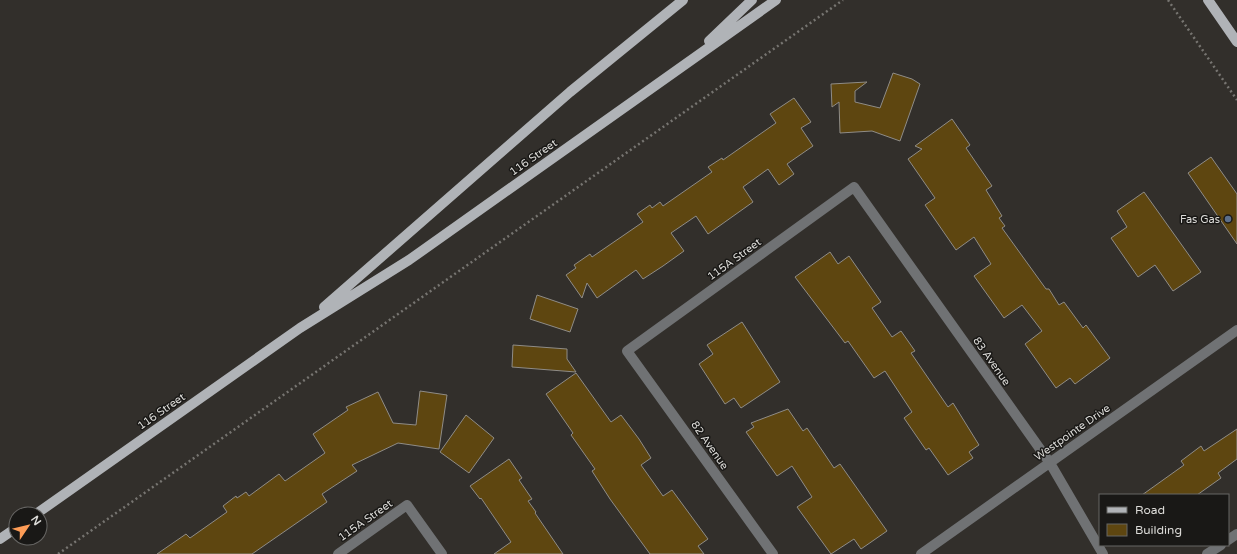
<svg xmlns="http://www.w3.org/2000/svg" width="1237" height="554" font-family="'Varela Round',sans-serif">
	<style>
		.building { fill: #5e4610; stroke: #8f8c87 }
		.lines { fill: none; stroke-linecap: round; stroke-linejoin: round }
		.path { stroke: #777571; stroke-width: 2.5; stroke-dasharray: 2 3; stroke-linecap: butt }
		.minor { stroke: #707274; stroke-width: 10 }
		.major { stroke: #b0b3b7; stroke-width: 10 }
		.service-dot { fill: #5c6f8a; stroke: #191816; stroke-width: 1.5 }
		.labels { text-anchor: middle; stroke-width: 3; stroke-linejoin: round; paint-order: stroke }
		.street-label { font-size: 11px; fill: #dcdbd8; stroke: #191816 }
		.poi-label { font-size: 11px; fill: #dcdbd8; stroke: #191816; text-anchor: end }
	</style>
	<rect width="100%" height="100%" fill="#322f2b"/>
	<path class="building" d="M 893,73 L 912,79 L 920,84 L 900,141 L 872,131 L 840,133 L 839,102 L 832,107 L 831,84 L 867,82 L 855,91 L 855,102 L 880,108 Z
		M 794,98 L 811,122 L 801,128 L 813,146 L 787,164 L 794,174 L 779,185 L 768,169 L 743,187 L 753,202 L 708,234 L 696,216 L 671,233 L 684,251 L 663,266 L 643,279 L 636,270 L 597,298 L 587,283 L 582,298 L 566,275 L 576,268 L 574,265 L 590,254 L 592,257 L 643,222 L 637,214 L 650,205 L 652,208 L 660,202 L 663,206 L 712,172 L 708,167 L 722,158 L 723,160 L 776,123 L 770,114 Z
		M 952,119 L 970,145 L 966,148 L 992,186 L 986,190 L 1002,216 L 999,218 L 1005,226 L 1002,228 L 1046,289 L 1049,289 L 1059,305 L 1064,302 L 1083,328 L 1086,325 L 1110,358 L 1075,384 L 1070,378 L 1056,388 L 1025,344 L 1042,331 L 1022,305 L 1004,318 L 974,276 L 991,264 L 974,237 L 956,250 L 925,205 L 935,198 L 908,159 L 922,149 L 915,146 Z
		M 1211,157 L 1237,194 L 1237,244 L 1188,173 Z
		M 1144,192 L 1201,272 L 1173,291 L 1155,265 L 1138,277 L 1111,238 L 1127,227 L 1117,211 Z
		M 830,252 L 838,264 L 849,256 L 881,302 L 872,308 L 892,337 L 901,331 L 915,351 L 911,353 L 948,407 L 953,403 L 979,445 L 969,452 L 973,458 L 948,475 L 929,448 L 926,450 L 904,418 L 912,412 L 885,371 L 874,378 L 848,341 L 845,343 L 795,277 Z
		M 537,295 L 578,309 L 570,332 L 530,319 Z
		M 742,322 L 780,382 L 741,408 L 734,398 L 725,404 L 699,364 L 713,354 L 707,345 Z
		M 513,345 L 567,349 L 567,359 L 576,372 L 512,367 Z
		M 576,373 L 611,422 L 621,415 L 639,439 L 651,458 L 641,465 L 663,496 L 672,490 L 708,539 L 698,546 L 704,554 L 650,554 L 610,499 L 592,471 L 595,469 L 571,435 L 573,433 L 546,394 Z
		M 420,391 L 447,395 L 439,449 L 398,443 L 352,465 L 357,471 L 322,494 L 327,502 L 252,554 L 157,554 L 186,534 L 190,538 L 227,512 L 223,506 L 236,496 L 237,498 L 246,492 L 249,496 L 279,474 L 285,481 L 325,453 L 313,434 L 348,410 L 346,407 L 378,392 L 393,423 L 416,425 Z
		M 788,409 L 803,431 L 807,428 L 834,468 L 840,464 L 887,531 L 861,549 L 854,539 L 831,554 L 797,507 L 812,497 L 792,466 L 777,476 L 746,432 L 754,427 L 751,423 Z
		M 466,415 L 494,438 L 469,473 L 440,452 Z
		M 1237,429 L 1237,459 L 1218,473 L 1221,478 L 1197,495 L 1142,495 L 1184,465 L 1181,461 L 1201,446 L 1204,451 Z
		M 509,459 L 522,478 L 519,480 L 532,499 L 528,501 L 536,512 L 535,513 L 563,554 L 494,554 L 511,542 L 481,498 L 480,499 L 470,486 Z"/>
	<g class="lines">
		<path class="path" d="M 1168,0 L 1237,100
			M 58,554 L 843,0"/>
		<path class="minor" d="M 1228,540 L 1237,534
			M 338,554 L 407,505 L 442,554
			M 773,554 L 627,351 L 854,187 L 1050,463 L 1103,554
			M 921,554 L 1237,330
			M 1207,554 L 1221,545"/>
		<path class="major" d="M 1208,0 L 1237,42
			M 709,41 L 752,0
			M 324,307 L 570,92 L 683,0
			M 36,514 L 300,328 L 409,260 L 776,0
			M 0,539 L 16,528"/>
	</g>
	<circle class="service-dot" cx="1228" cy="219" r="4"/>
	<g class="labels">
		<g class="street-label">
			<text transform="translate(533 157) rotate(-35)" y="4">116 Street</text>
			<text transform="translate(734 259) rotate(-36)" y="4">115A Street</text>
			<text transform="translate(992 361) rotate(55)" y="4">83 Avenue</text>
			<text transform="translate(161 411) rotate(-35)" y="4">116 Street</text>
			<text transform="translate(1072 432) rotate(-35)" y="4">Westpointe Drive</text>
			<text transform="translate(710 445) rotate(55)" y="4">82 Avenue</text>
			<text transform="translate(365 520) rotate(-35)" y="4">115A Street</text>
		</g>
		<g class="poi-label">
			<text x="1220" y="223">Fas Gas</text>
		</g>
	</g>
	<rect x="1099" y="494" width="130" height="52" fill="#191816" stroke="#676664"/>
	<rect x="1107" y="507" width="20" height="6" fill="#b0b3b7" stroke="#676664"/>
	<text x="1135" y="514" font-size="12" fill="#dcdbd8">Road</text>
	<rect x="1107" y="524" width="20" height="12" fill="#5e4610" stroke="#676664"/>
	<text x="1135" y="534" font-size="12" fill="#dcdbd8">Building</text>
	<g transform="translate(28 526) rotate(55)"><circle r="19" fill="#191816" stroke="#676664"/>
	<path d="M0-3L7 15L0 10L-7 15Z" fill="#fd9c56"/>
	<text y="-6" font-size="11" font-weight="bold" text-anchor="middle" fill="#dcdbd8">N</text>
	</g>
</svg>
